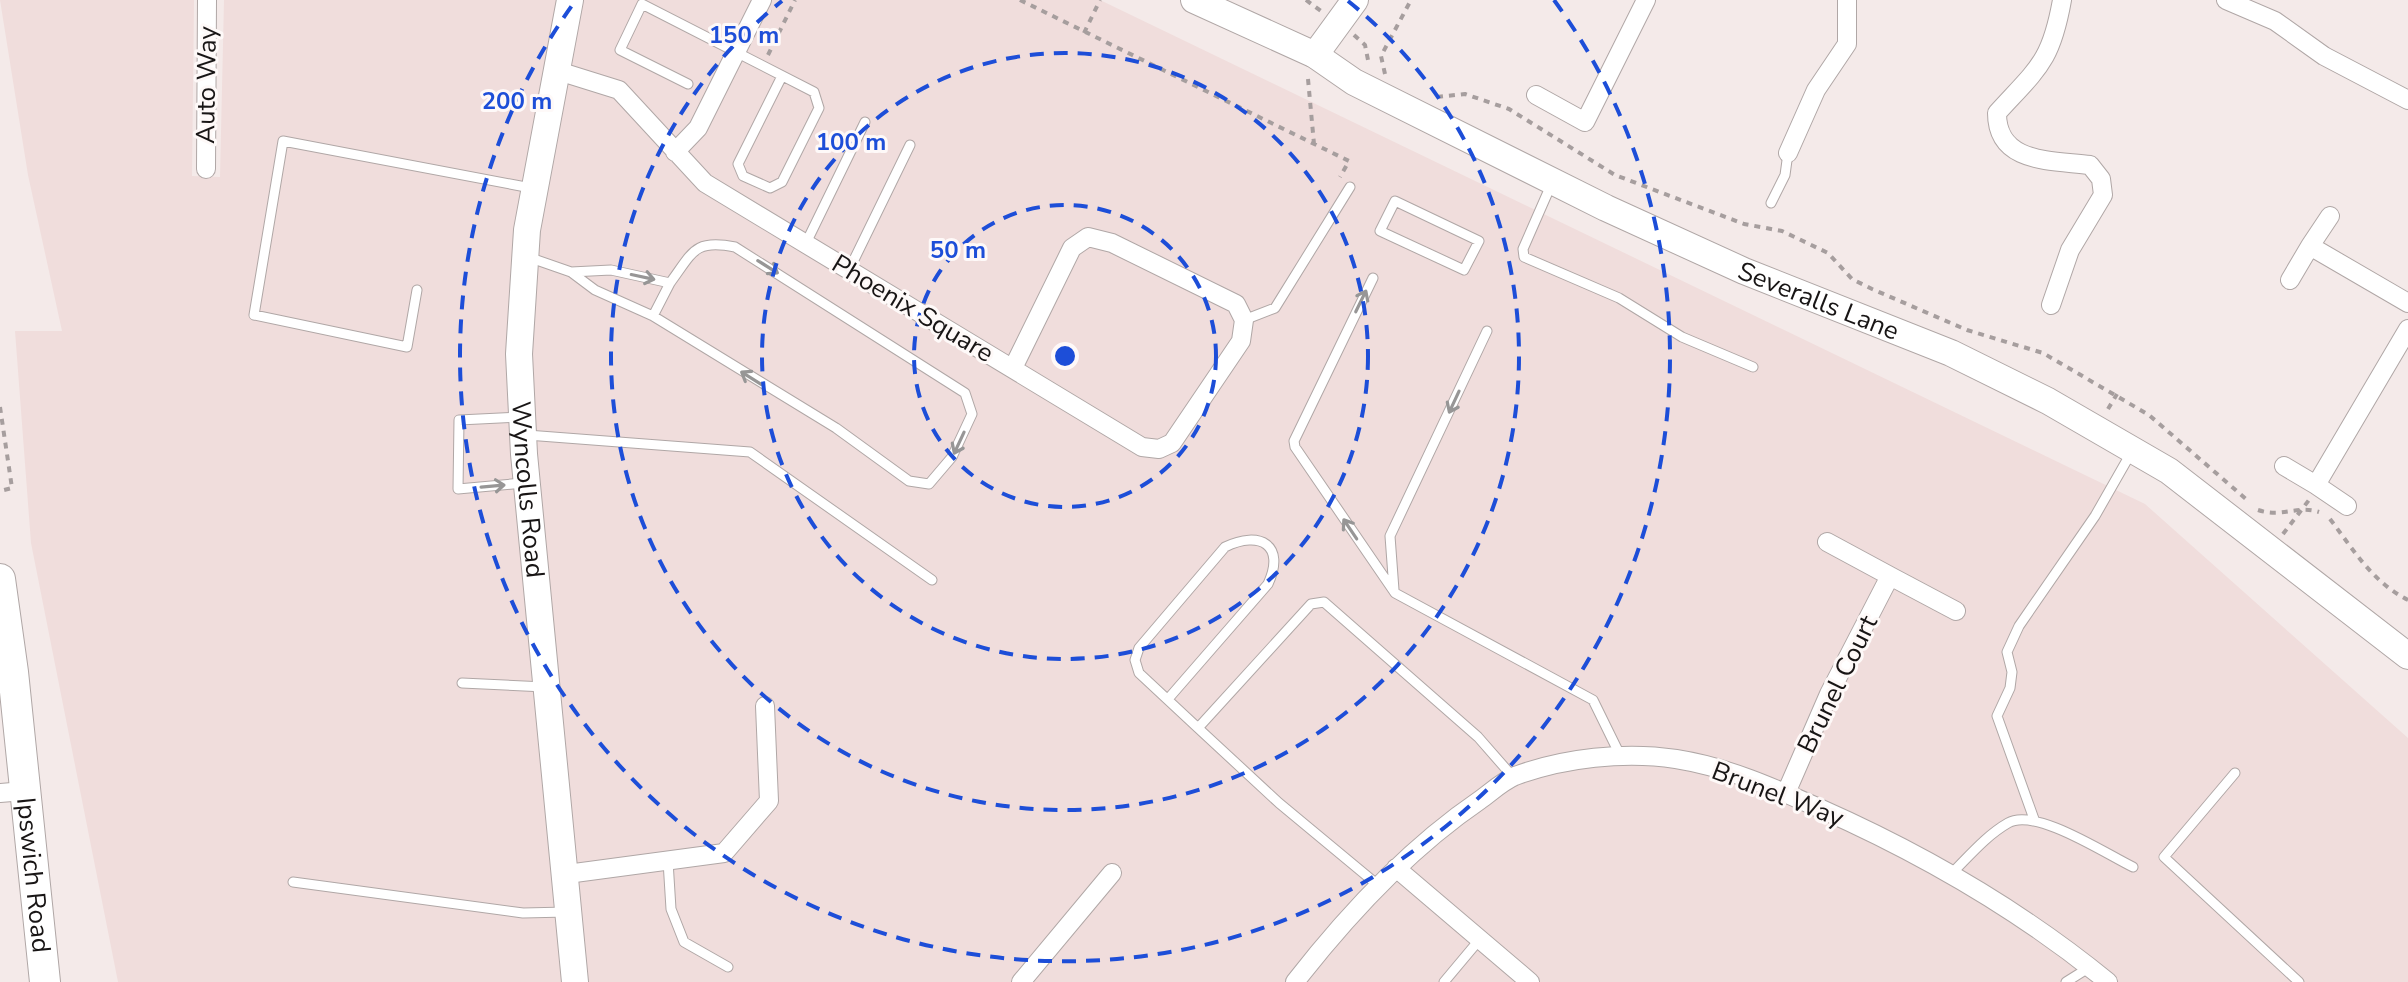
<svg xmlns="http://www.w3.org/2000/svg" width="2408" height="982" font-family="'Nunito Sans',sans-serif">
	<style>
		.built { fill: #f0dddc }
		.lines { fill: none; stroke-linecap: round; stroke-linejoin: round }
		.lane-casing { stroke: #b0a7a6; stroke-width: 11 }
		.street-casing { stroke: #b0a7a6; stroke-width: 20 }
		.secondary-casing { stroke: #b0a7a6; stroke-width: 28 }
		.primary-casing { stroke: #b0a7a6; stroke-width: 32 }
		.path { stroke: #a69e9e; stroke-width: 4; stroke-dasharray: 6 6; stroke-linecap: butt }
		.lane { stroke: #fff; stroke-width: 9 }
		.street { stroke: #fff; stroke-width: 18 }
		.secondary { stroke: #fff; stroke-width: 26 }
		.primary { stroke: #fff; stroke-width: 30 }
		.oneway { stroke: #979696 }
		.ring { fill: none; stroke: #1d4ed8; stroke-width: 4; stroke-dasharray: 14 10 }
		.labels { text-anchor: middle; stroke-width: 6; stroke-linejoin: round; paint-order: stroke }
		.street-label { font-size: 26px; fill: #181515; stroke: #fef9f8 }
		.centre { fill: #1d4ed8; stroke: #fef9f8; stroke-width: 4 }
		.ring-label { font-size: 24px; text-anchor: middle; font-weight: bold; fill: #1d4ed8; stroke: #fef9f8; stroke-width: 6; stroke-linejoin: round; paint-order: stroke }
	</style>
	<rect width="100%" height="100%" fill="#f4eae9"/>
	<path class="built" d="M 0,0 L 194,0 L 192,176 L 220,177 L 224,0 L 1100,0 L 2145,504 L 2408,738 L 2408,982 L 118,982 L 31,543 L 15,331 L 62,331 L 28,175 Z"/>
	<g class="lines">
		<defs>
			<path id="lane" d="M 688,84 L 620,50 L 642,4 L 814,92 L 819,108 L 782,182 L 770,188 L 743,176 L 738,164 L 782,76
				M 1551,185 L 1523,249 L 1524,257 L 1619,298 L 1682,337 L 1753,367
				M 1395,201 L 1479,241 L 1464,270 L 1380,231 Z
				M 1771,203 L 1785,175 L 1788,153
				M 806,243 L 865,122
				M 528,257 L 571,272 L 595,290 L 653,316 L 836,428 L 909,481 L 929,484 L 952,457 L 972,414 L 965,393 L 735,247 C 694,239 693,252 670,283 L 611,270 L 571,272
				M 849,270 L 910,145
				M 1373,278 L 1294,441 L 1295,447 L 1395,593 L 1593,700 L 1620,755
				M 417,290 L 407,347 L 254,315 L 283,141 L 531,188
				M 653,316 L 670,283
				M 1244,320 L 1275,308 L 1350,187
				M 519,417 L 459,420 L 458,489 L 523,483
				M 527,435 L 750,452 L 932,580
				M 1394,590 L 1390,536 L 1487,331
				M 462,683 L 545,687
				M 1168,699 L 1268,584 C 1286,545 1260,530 1225,547 L 1139,648 L 1135,660 L 1139,673 L 1198,728
				M 2235,773 L 2164,857 L 2299,982
				M 2034,819 L 1997,716 L 2010,688 L 2012,672 L 2007,652 L 2019,626 L 2095,516 L 2131,453
				M 668,861 L 671,909 L 684,942 L 728,967
				M 1953,872 C 1970,855 1987,835 2008,823 C 2035,807 2106,854 2133,867
				M 293,882 L 523,913 L 567,912
				M 1379,886 L 1279,803 L 1198,728 L 1311,604 L 1324,602 L 1478,737 L 1513,777
				M 1444,982 L 1480,939
				M 2066,982 L 2090,967"/>
			<path id="street" d="M 2226,0 L 2275,21 L 2324,56 L 2408,100
				M 555,70 L 619,90 L 705,183 L 1142,447 L 1159,449 L 1172,443 L 1241,341 L 1244,320 L 1236,304 L 1112,243 L 1088,237 L 1072,248 L 1013,368
				M 1536,95 L 1585,122 L 1646,0
				M 675,152 L 698,128 L 762,0
				M 1788,153 L 1816,90 L 1847,44 L 1847,0
				M 206,169 L 207,0
				M 2310,246 L 2330,216
				M 2290,280 L 2310,246 L 2408,303
				M 2051,305 L 2070,250 L 2103,195 L 2101,179 L 2090,165 C 2051,160 1997,164 1997,113 C 2038,68 2051,62 2062,0
				M 2284,466 L 2316,485 L 2408,329
				M 2316,485 L 2347,506
				M 1890,576 L 1956,611
				M 0,793 L 24,791
				M 1786,793 L 1829,694 L 1890,576 L 1827,542
				M 1396,868 L 1530,982
				M 567,874 L 724,853 L 769,801 L 765,706
				M 1021,982 L 1112,873
				M 1295,982 C 1348,914 1408,849 1480,800 C 1491,792 1503,781 1515,776 C 1563,758 1625,751 1676,759 C 1727,767 1772,787 1819,808 C 1923,854 2020,910 2108,982"/>
			<g id="secondary">
				<path id="s1" d="M 570,0 L 527,230 L 519,354 L 524,454 L 575,982"/>
				<path id="s2" d="M 1194,0 L 1315,55 L 1354,82 L 1606,208 L 1744,271 L 1951,353 L 2048,401 L 2169,471 L 2408,656"/>
				<path d="M 1315,55 L 1355,0"/>
			</g>
			<g id="primary">
				<path id="s3" d="M 0,579 L 13,672 L 45,982"/>
			</g>
		</defs>
		<use href="#lane" class="lane-casing"/>
		<use href="#street" class="street-casing"/>
		<use href="#secondary" class="secondary-casing"/>
		<use href="#primary" class="primary-casing"/>
		<path class="path" d="M 1020,0 L 1349,161 L 1340,177
			M 1306,0 L 1321,11
			M 1084,33 L 1100,0
			M 1354,35 L 1365,45 L 1369,65
			M 768,55 L 795,0
			M 1385,74 L 1381,56 L 1411,0
			M 1308,79 L 1314,144
			M 1437,97 L 1465,94 L 1509,109 L 1615,175 L 1744,224 L 1782,231 L 1828,253 L 1852,279 L 1872,289 L 1967,330 L 2043,353 L 2149,415 L 2246,499
			M 0,407 L 12,488 L 0,491
			M 2108,409 L 2117,394
			M 2258,510 C 2282,518 2297,505 2319,512
			M 2330,519 C 2353,549 2372,582 2408,600
			M 2283,534 L 2309,500"/>
		<use href="#lane" class="lane"/>
		<use href="#street" class="street"/>
		<use href="#secondary" class="secondary"/>
		<use href="#primary" class="primary"/>
	</g>
	<defs><path id="oneway-shaft" d="M-6 0H5M1.5-3L5.5 0L1.5 3" fill="none" stroke-width="1.6" stroke-linecap="round" stroke-linejoin="round" transform="scale(2)"/></defs>
	<g class="oneway">
		<use href="#oneway-shaft" transform="translate(768 267) rotate(32)"/>
		<use href="#oneway-shaft" transform="translate(643 277) rotate(12)"/>
		<use href="#oneway-shaft" transform="translate(1361 301) rotate(-64)"/>
		<use href="#oneway-shaft" transform="translate(751 378) rotate(-148)"/>
		<use href="#oneway-shaft" transform="translate(1454 402) rotate(115)"/>
		<use href="#oneway-shaft" transform="translate(959 443) rotate(115)"/>
		<use href="#oneway-shaft" transform="translate(493 486) rotate(-5)"/>
		<use href="#oneway-shaft" transform="translate(1350 529) rotate(-124)"/>
	</g>
	<g class="ring">
		<circle cx="1065" cy="356" r="151"/>
		<circle cx="1065" cy="356" r="303"/>
		<path d="M1348 1A454 454 0 1 1 782 1"/>
		<path d="M1554 0A605 605 0 1 1 576 0"/>
	</g>
	<g class="labels">
		<g class="street-label">
			<text transform="translate(206 85) rotate(-89)" y="9">Auto Way</text>
			<text dy="9" stroke="none"><textPath href="#s2" startOffset="694">Severalls Lane</textPath></text>
			<text transform="translate(913 308) rotate(31)" y="9">Phoenix Square</text>
			<text dy="9" stroke="none"><textPath href="#s1" startOffset="494">Wyncolls Road</textPath></text>
			<text transform="translate(1837 684) rotate(-64)" y="9">Brunel Court</text>
			<text transform="translate(1778 794) rotate(21)" y="9">Brunel Way</text>
			<text dy="9" stroke="none"><textPath href="#s3" startOffset="298">Ipswich Road</textPath></text>
		</g>
	</g>
	<circle cx="1065" cy="356" r="12" class="centre"/>
	<g class="ring-label">
		<text x="744" y="43">150 m</text>
		<text x="517" y="109">200 m</text>
		<text x="851" y="150">100 m</text>
		<text x="958" y="258">50 m</text>
	</g>
</svg>
